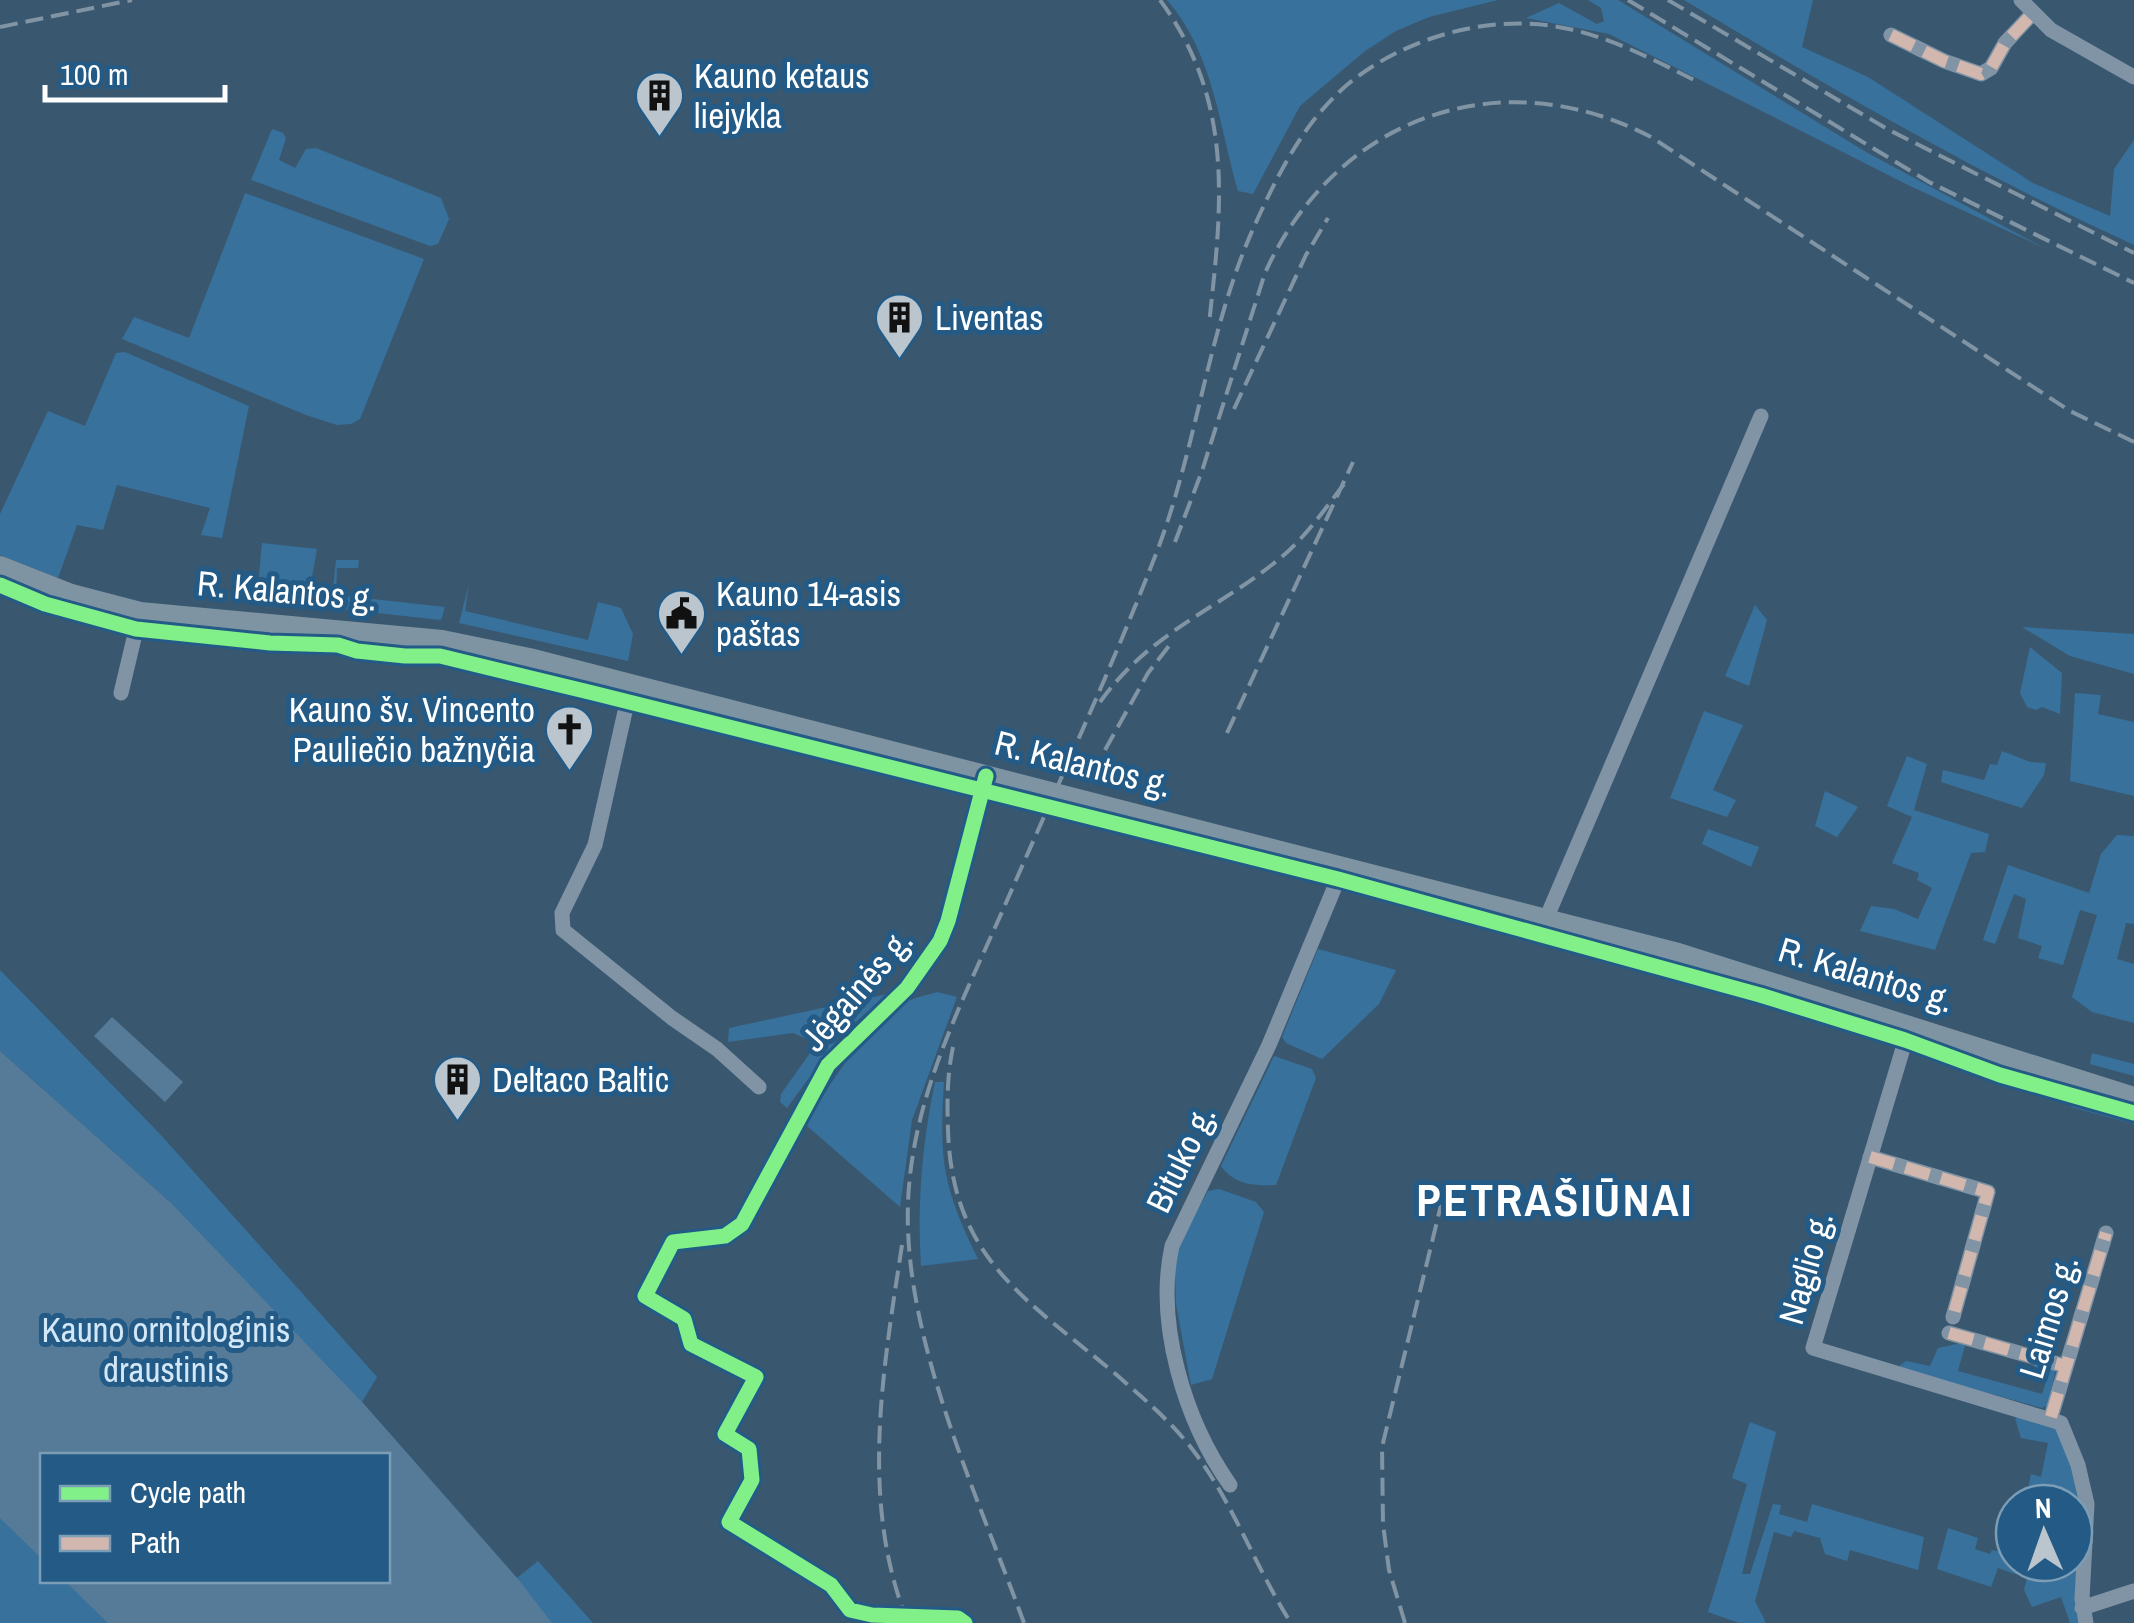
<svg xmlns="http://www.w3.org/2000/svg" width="2134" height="1623" font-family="'Archivo Narrow',sans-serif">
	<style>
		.green { fill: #38719c; fill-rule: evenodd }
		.water { fill: #567b99 }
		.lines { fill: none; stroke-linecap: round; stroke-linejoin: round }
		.minor { stroke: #8094a6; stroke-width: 15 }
		.primary { stroke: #7f94a3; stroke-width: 22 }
		.rail { stroke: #8094a4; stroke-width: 4; stroke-dasharray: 18 8; stroke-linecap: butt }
		.quiet { stroke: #d1b7ad; stroke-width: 12; stroke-dasharray: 25 12; stroke-linecap: butt }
		.cycleway-casing { stroke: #235b86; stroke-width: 21 }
		.cycleway { stroke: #82f089; stroke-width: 15 }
		.labels { text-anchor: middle; stroke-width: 10; stroke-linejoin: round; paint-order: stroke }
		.poi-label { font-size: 35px; fill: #fff; stroke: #235b86; text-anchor: start }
		.street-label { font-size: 35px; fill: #fff; stroke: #235b86 }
		.park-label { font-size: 35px; fill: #d2e7f7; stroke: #235b86 }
		.district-label { font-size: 45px; font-weight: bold; letter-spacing: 2.5px; fill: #fff; stroke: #235b86 }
	</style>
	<rect width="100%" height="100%" fill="#395870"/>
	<path class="green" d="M 1167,0 L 1498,0 L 1429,17 L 1396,31 L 1365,51 L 1300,106 L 1253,194 L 1238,191 C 1219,126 1214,54 1167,0 Z
		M 1588,0 L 1618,0 L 1866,152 L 2044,248 L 1908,185 L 1609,34 L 1526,18 L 1559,3 L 1597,24 L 1604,21 L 1601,8 Z
		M 1684,0 L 1813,0 L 1802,47 L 1868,77 L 2033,183 L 2110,216 L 2114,169 L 2134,140 L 2134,245 C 1978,174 1830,88 1684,0 Z
		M 272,129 L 283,133 L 286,138 L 279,160 L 295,168 L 306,149 L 316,148 L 441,198 L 449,219 L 438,244 L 430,246 L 251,180 Z
		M 245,193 L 424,259 L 360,419 L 351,424 L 337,425 L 306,415 L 122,339 L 134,317 L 189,338 Z
		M 125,352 L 249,406 L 222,538 L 201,535 L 210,508 L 117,485 L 103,530 L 77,525 L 58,578 L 0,555 L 0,514 L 48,411 L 85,426 L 116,353 Z
		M 262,543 L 317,549 L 309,594 L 303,608 L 279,606 L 258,587 Z
		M 336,560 L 359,560 L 358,568 L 337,568 L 336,595 L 445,607 L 441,620 L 331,608 Z
		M 469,584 L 465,611 L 588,640 L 598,602 L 621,608 L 633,634 L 628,661 L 459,623 Z
		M 1755,605 L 1767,620 L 1749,686 L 1725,676 Z
		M 2022,627 L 2134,634 L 2134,674 L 2070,656 Z
		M 2030,647 L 2062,673 L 2060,714 L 2042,707 L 2036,710 L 2027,707 L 2020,693 Z
		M 2075,693 L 2101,695 L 2098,714 L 2134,722 L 2134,796 L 2070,781 Z
		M 1704,711 L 1743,725 L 1713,790 L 1736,800 L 1727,817 L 1670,798 Z
		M 2002,751 L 2030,762 L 2046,763 L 2044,775 L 2022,808 L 1941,782 L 1943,770 L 1984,780 L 1990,764 L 1997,765 Z
		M 1907,756 L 1927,764 L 1914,810 L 1989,834 L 1985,852 L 1971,853 L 1935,950 L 1860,931 L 1871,906 L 1894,909 L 1918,919 L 1932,888 L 1917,880 L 1919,873 L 1892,863 L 1912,817 L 1887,806 Z
		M 1825,791 L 1858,807 L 1837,837 L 1815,826 Z
		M 1708,829 L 1759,847 L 1751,867 L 1702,844 Z
		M 2117,835 L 2134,836 L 2134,924 L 2126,923 L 2117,959 L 2134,964 L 2134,1023 L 2092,1012 L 2072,997 L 2097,915 L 2080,910 L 2063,965 L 2038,958 L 2042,946 L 2018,938 L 2026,899 L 2014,894 L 1995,944 L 1983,940 L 2008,865 L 2089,893 L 2101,854 Z
		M 1318,949 L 1396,970 L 1379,1004 L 1322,1059 L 1286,1043 L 1282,1037 Z
		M 0,970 L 160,1134 L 377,1377 L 362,1402 L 517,1578 L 538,1561 L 593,1623 L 0,1623 L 0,1356 L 170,1202 L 0,1051 ZM 42,1456 L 388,1456 L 388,1580 L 42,1580 Z
		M 937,992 L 957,997 L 912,1120 L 900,1207 L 806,1125 C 831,1081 859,1037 900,1006 C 910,998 925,996 937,992 Z
		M 887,994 L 839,1037 L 787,1108 L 780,1102 L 781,1094 L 817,1043 L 793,1033 L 728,1042 L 729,1028 Z
		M 2092,1053 L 2134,1064 L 2134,1076 L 2090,1064 Z
		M 1274,1056 L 1312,1069 L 1316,1078 L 1276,1185 C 1255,1186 1234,1185 1221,1166 Z
		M 935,1082 L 944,1082 C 939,1162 943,1187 978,1259 L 921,1266 C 917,1204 922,1144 935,1082 Z
		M 2078,1090 L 2134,1108 L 2134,1124 L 2071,1107 Z
		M 1219,1189 L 1256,1202 L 1264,1212 L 1212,1379 L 1191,1385 L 1176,1304 L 1175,1268 L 1177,1248 L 1208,1191 Z
		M 1966,1342 L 1958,1371 L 2042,1394 L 2049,1372 L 2033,1366 L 2034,1361 L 2056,1369 L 2048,1405 L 2042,1408 L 1897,1368 L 1906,1361 L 1930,1366 L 1938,1348 Z
		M 2019,1415 L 2059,1429 C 2088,1482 2076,1551 2075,1609 L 2080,1623 L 2070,1623 L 2061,1597 L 2032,1607 L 2024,1590 L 2027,1578 L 1998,1568 L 1991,1587 L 1937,1569 L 1948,1528 L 1978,1538 L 1975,1549 L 1990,1554 L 1992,1550 L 2002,1552 L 2013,1511 L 2014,1563 L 2074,1563 L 2074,1503 L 2025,1503 L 2031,1474 L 2041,1477 L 2048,1443 L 2021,1438 L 2015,1419 Z
		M 1750,1422 L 1776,1432 L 1742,1574 L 1750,1574 L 1773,1504 L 1781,1505 L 1779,1514 L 1807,1522 L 1812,1504 L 1924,1537 L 1918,1570 L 1850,1550 L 1847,1561 L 1825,1554 L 1820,1538 L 1794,1531 L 1791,1537 L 1774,1532 L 1755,1601 L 1766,1623 L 1739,1623 L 1708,1612 L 1747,1484 L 1732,1478 Z"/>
	<path class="water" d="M 112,1017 L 183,1082 L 165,1102 L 94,1036 Z
		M 0,1051 L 170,1202 L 362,1402 L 518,1579 L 552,1623 L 108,1623 L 65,1581 L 388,1580 L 388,1456 L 42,1456 L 42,1559 L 0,1518 Z"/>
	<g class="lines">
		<path class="minor" d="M 2021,0 L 2051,30 L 2134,77
			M 1891,35 L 1944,61 L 1981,74 L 1991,68 L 2005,43 L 2032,14
			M 631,685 L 595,845 L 562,913 L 563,930 L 672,1018 L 717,1049 L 759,1087
			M 121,693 L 140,613
			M 1546,919 L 1761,416
			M 1910,1025 L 1813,1348 L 2061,1423 L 2078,1465 L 2087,1504 L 2082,1599 L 2086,1623
			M 1870,1157 L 1988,1192 L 1953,1317
			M 1949,1333 L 2065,1366
			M 2051,1417 L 2106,1233
			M 1230,1485 C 1185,1421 1155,1324 1172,1246 L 1269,1045 L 1343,867
			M 2082,1608 L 2134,1591
			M 965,1623 L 958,1618 L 872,1615 L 850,1610 L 831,1585 L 729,1522 L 752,1480 L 749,1449 L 725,1434 L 756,1377 L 691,1344 L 684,1319 L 645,1296 L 673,1242 L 725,1236 L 742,1224 L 828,1065 L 907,988 L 940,941 L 948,921 L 986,776"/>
		<path class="primary" d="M 0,567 L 71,595 L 140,613 L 442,641 L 529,659 L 1678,954 L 2134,1098"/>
		<path class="rail" d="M 1160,0 C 1235,102 1222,206 1209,324
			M 1628,0 L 1929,182 L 2134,283
			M 1668,0 L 1889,130 L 2134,253
			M 0,27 L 132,0
			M 1234,409 L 1306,255 L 1328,218
			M 1175,542 L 1202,471 L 1265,273 C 1335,118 1499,58 1651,137 L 2070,411 L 2134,442
			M 1100,702 C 1149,634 1210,613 1273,564 C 1302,542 1322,513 1344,484
			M 1227,733 L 1353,462
			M 1105,750 L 1148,673 L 1172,642
			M 953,1047 C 947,1075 947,1102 948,1130 C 952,1260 1028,1300 1118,1376 C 1143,1398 1168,1419 1189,1445 C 1232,1499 1254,1565 1291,1623
			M 902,1245 C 883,1371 859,1501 908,1623
			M 1024,1623 C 978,1496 903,1339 908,1203 C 912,1093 966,995 1009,896 C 1058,784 1110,672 1154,559 C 1198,448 1207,326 1258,218 C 1281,168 1306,120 1348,84 C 1407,36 1494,12 1569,29 C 1615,39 1658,62 1700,83
			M 1405,1623 L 1389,1570 L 1383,1524 L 1382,1447 L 1442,1201"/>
		<path class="quiet" d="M 1891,35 L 1944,61 L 1981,74 L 1991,68 L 2005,43 L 2032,14
			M 1870,1157 L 1988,1192 L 1953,1317
			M 1949,1333 L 2065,1366
			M 2051,1417 L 2106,1233"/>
		<defs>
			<path id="cycleway" d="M 0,585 L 45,604 L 136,629 L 270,643 L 338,645 L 357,651 L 405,656 L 440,656 L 593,693 L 1338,879 L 1760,995 L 1905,1040 L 2000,1075 L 2134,1113
				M 965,1623 L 958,1618 L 872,1615 L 850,1610 L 831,1585 L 729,1522 L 752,1480 L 749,1449 L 725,1434 L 756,1377 L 691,1344 L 684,1319 L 645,1296 L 673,1242 L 725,1236 L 742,1224 L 828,1065 L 907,988 L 940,941 L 948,921 L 986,776"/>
		</defs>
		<use href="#cycleway" class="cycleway-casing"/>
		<use href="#cycleway" class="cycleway"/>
	</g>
	<defs>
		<symbol id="building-pin" viewBox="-11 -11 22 30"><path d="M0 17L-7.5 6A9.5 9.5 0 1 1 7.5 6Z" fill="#bac5cd" stroke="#235b86"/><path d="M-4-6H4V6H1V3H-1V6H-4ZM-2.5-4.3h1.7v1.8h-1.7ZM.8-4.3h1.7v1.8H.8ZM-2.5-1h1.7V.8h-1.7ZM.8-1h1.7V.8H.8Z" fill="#111"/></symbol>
		<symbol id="civic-pin" viewBox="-11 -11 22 30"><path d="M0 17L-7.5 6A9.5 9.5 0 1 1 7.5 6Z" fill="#bac5cd" stroke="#235b86"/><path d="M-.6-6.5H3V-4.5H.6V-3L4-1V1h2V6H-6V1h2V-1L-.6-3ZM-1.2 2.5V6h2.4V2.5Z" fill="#111"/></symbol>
		<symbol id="church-pin" viewBox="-11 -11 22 30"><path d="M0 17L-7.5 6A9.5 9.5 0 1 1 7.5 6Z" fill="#bac5cd" stroke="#235b86"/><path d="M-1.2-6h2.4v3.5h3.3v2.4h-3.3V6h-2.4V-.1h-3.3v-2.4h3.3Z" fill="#111"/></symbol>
	</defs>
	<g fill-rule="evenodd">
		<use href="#building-pin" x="632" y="68" width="55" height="75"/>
		<use href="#building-pin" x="872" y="290" width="55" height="75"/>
		<use href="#civic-pin" x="654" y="586" width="55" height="75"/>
		<use href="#church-pin" x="542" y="702" width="55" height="75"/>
		<use href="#building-pin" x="430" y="1052" width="55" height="75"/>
	</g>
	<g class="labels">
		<g class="poi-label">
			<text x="694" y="88">Kauno ketaus<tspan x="694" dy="40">liejykla</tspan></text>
			<text x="935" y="330">Liventas</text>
			<text x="716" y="606">Kauno 14-asis<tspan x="716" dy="40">paštas</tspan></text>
			<text x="535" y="722" text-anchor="end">Kauno šv. Vincento<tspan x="535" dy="40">Pauliečio bažnyčia</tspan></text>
			<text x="492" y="1092">Deltaco Baltic</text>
		</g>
		<g class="street-label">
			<text transform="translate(287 591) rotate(5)" y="12">R. Kalantos g.</text>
			<text transform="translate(1083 764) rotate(14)" y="12">R. Kalantos g.</text>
			<text transform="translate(1866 975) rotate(17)" y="12">R. Kalantos g.</text>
			<text transform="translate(857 990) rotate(-49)" y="12">Jėgainės g.</text>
			<text transform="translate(1181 1159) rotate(-64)" y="12">Bituko g.</text>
			<text transform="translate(1806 1268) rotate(-74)" y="12">Naglio g.</text>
			<text transform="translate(2049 1317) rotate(-73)" y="12">Laimos g.</text>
		</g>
		<g class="park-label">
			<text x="166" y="1342">Kauno ornitologinis<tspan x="166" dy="40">draustinis</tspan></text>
		</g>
		<g class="district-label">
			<text x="1555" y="1216">PETRAŠIŪNAI</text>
		</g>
	</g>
	<rect x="40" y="1453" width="350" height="130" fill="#235b86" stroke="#7b9db6" stroke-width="2.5"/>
	<rect x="60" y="1486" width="50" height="15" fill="#82f089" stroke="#7b9db6" stroke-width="2.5"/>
	<text x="130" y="1503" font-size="30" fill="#ffffff">Cycle path</text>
	<rect x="60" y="1536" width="50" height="15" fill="#d1b7ad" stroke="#7b9db6" stroke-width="2.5"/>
	<text x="130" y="1553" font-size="30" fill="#ffffff">Path</text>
	<g transform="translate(2044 1533) rotate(358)"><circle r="48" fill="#235b86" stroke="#7b9db6" stroke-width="2.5"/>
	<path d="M0-8L18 38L0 25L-18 38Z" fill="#bac5cd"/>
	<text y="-15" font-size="28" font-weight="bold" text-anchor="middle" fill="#ffffff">N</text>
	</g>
	<path d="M45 85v15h180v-15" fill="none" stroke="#ffffff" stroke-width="5"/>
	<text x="60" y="85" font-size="30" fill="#ffffff" stroke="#235b86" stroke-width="8" paint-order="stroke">100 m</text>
</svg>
